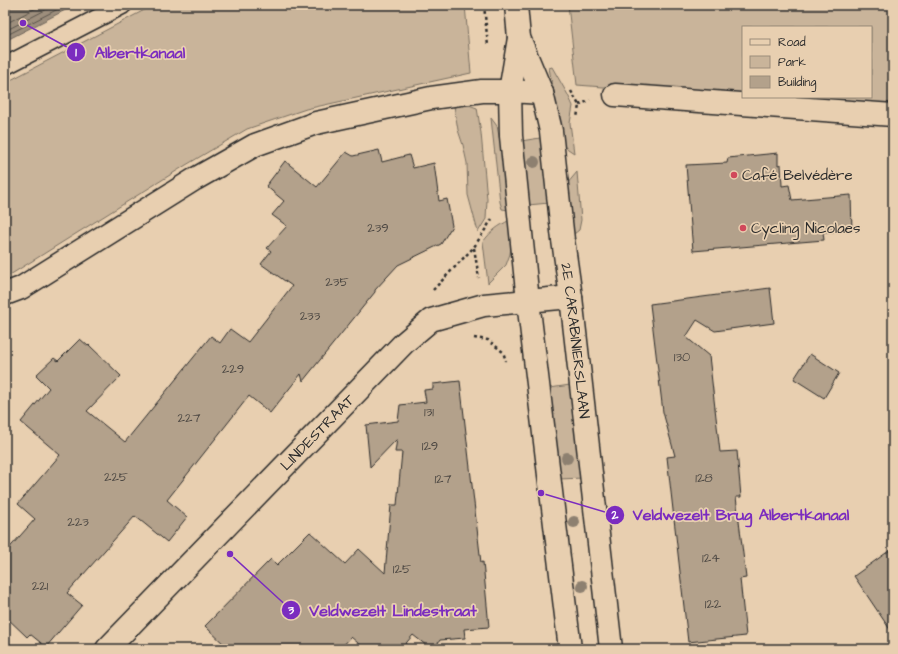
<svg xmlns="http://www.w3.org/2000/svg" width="898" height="654" font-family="'Architects Daughter',sans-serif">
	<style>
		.green { fill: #c9b49a; stroke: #7a7062; fill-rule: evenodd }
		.water { fill: #9d8e7b; stroke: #6f665b }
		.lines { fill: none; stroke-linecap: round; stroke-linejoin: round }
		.shore { stroke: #59534b; stroke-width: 1 }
		.building { fill: #b3a18b; stroke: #2b2b2b }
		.service-casing { stroke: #2b2b2b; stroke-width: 20 }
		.minor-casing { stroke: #2b2b2b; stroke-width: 25 }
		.primary-casing { stroke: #2b2b2b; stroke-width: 25 }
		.path { stroke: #2b2b2b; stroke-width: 2.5; stroke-dasharray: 3 3; stroke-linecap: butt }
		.service { stroke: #e8cfb0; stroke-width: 17 }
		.minor { stroke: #e8cfb0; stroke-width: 22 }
		.primary { stroke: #e8cfb0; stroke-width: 22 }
		.tree { fill: #8d8070 }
		.poi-dot { fill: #d1495b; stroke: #e8cfb0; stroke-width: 1.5 }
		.labels { text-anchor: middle; stroke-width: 3.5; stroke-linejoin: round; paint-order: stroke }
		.number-label { font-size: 13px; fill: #4d4843 }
		.poi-label { font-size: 15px; fill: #2b2b2b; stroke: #e8cfb0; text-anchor: start }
		.street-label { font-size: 15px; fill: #2b2b2b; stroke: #e8cfb0 }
		.leader { fill: none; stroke: #7b2cbf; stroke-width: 1.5 }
		.callout-dot { fill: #7b2cbf; stroke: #e8cfb0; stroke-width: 1.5 }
		.mark-label { font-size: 12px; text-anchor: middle; font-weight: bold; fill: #fff }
		.callout-label { font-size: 16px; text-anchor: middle; font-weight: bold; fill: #7b2cbf; stroke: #e8cfb0; stroke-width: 3.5; stroke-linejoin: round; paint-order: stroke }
	</style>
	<rect width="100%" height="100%" fill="#e8cfb0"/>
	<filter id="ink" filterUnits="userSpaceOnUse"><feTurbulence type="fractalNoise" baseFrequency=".025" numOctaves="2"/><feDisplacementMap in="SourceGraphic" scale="8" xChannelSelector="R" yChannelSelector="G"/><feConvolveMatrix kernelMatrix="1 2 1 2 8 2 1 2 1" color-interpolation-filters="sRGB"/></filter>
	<g filter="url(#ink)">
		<path class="green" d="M 154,5 L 465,5 L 471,73 L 306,109 L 247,129 L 186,165 L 5,278 L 5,83 Z
			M 568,5 L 893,5 L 893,109 L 577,85 ZM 743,27 L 871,27 L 871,97 L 743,97 Z
			M 552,67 L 568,95 L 573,106 L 570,123 L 574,153 L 562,145 L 557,108 L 549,68 Z
			M 469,105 L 477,108 L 481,133 L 487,199 L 486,219 L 478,232 L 468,195 L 467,163 L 463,145 L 458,130 L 454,106 Z
			M 491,118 L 497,126 L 502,151 L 508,210 L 502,209 L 500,202 Z
			M 540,138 L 549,203 L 528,205 L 521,141 Z
			M 577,172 L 581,220 L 579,230 L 574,234 L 567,184 Z
			M 510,220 L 513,236 L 510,254 L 506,265 L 488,283 L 483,242 C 491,231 498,226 510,220 Z
			M 570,385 L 583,478 L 559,479 L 550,388 Z"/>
		<path class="water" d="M 5,5 L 75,5 L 5,41 Z"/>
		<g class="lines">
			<path class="shore" d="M 5,24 L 42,5
				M 5,31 L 55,5
				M 5,36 L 66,5"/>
		</g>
		<path class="building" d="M 379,150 L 382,162 L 409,155 L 413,168 L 434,163 L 439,201 L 447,199 L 452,226 L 441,244 L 398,265 L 375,290 L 375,292 L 303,381 L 301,374 L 270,413 L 249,396 L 167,500 L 187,517 L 167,542 L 135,516 L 67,593 L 82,605 L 46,647 L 30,634 L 27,637 L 5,616 L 5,553 L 35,519 L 18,504 L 60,455 L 21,422 L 49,388 L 36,375 L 54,358 L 58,361 L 80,339 L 88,346 L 89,345 L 121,376 L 87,411 L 125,442 L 211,336 L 220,343 L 230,329 L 248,342 L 292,286 L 261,264 L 271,251 L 267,248 L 287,226 L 272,215 L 284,201 L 266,186 L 285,161 L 317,187 L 346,152 L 353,156 Z
			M 778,153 L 778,165 L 781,164 L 782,186 L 789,185 L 792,200 L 851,195 L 852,231 L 823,232 L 824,240 L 693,251 L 686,165 L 727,163 L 728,158 Z
			M 770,288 L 774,323 L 715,331 L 697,320 L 686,337 L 709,356 L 720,452 L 737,451 L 741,497 L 736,497 L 746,578 L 740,579 L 746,636 L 688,642 L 667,457 L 675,456 L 663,412 L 650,304 Z
			M 810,354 L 839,373 L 824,398 L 794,379 Z
			M 460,381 L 481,563 L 483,562 L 489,627 L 464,629 L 465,638 L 440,640 L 434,649 L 431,649 L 413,635 L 401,649 L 365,649 L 351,637 L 340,649 L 229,649 L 205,626 L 271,559 L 277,565 L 310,532 L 345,564 L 359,549 L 385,573 L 391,505 L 397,505 L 402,452 L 395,452 L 397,439 L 370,467 L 366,425 L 398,421 L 400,405 L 426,402 L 424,390 L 433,389 L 433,384 Z
			M 893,548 L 893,634 L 854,576 Z"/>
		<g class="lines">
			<defs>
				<path id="service" d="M 5,66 L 123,5"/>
				<g id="minor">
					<path d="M 615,95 L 893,115"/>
					<path d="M 5,294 L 21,288 L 195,179 L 255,145 L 316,123 L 431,98 L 482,91 L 510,91 L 542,93"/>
					<path id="s1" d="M 107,649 L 404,343 L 431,320 L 484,305 L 571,297"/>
				</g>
				<g id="primary">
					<path id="s2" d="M 516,5 L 519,38 L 542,93 L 551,131 L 563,240 L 571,297 L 611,649"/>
					<path d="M 519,38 L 510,91 L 511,136 L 528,301 L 570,649"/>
				</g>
			</defs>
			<use href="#service" class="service-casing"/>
			<use href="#minor" class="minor-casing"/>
			<use href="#primary" class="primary-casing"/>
			<path class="path" d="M 484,5 L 488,46
				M 571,91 L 579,105 L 577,118
				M 579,105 L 590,100
				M 474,248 L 479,278
				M 433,290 L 474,247 L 492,219
				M 474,338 L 488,340 L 503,352 L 506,361"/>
			<use href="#service" class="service"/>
			<use href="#minor" class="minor"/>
			<use href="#primary" class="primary"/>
		</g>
		<g class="tree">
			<circle cx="534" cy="162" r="6"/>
			<circle cx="567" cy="458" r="6"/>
			<circle cx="574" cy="522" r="6"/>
			<circle cx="582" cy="586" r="6"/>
		</g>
	</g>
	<g class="poi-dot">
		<circle cx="734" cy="175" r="4"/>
		<circle cx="743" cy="228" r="4"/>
	</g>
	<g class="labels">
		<g class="number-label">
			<text x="378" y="232">239</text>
			<text x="337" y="286">235</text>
			<text x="310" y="320">233</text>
			<text x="682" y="361">130</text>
			<text x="233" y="373">229</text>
			<text x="429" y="416">131</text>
			<text x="189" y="422">227</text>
			<text x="430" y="450">129</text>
			<text x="116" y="481">225</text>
			<text x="704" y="482">128</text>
			<text x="443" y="483">127</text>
			<text x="78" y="526">223</text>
			<text x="711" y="562">124</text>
			<text x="402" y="573">125</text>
			<text x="40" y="590">221</text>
			<text x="713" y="608">122</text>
		</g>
		<g class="poi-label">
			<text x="742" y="180">Café Belvédère</text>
			<text x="751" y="233">Cycling Nicolaes</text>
		</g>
		<g class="street-label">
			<text dy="5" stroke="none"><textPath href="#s2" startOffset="343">2E CARABINIERSLAAN</textPath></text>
			<text dy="5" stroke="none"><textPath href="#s1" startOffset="302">LINDESTRAAT</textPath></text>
		</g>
	</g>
	<path class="leader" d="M23 23L76 52M541 493L615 515M230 554L291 610"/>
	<g class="callout-dot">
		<circle cx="23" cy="23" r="4"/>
		<circle cx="541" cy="493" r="4"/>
		<circle cx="230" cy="554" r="4"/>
		<circle cx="76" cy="52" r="10"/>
		<circle cx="615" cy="515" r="10"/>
		<circle cx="291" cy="610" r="10"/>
	</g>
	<g class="mark-label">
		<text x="76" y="56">1</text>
		<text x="615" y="519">2</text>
		<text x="291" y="614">3</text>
	</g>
	<g class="callout-label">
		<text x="140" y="58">Albertkanaal</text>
		<text x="741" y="520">Veldwezelt Brug Albertkanaal</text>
		<text x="393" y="616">Veldwezelt Lindestraat</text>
	</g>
	<rect width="898" height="654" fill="none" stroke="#e8cfb0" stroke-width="20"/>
	<rect x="10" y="10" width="878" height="634" fill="none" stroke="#2b2b2b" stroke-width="1.5" filter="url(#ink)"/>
	<rect x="742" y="26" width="130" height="72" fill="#e8cfb0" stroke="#9c8d7b"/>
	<rect x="750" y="39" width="20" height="6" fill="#e8cfb0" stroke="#9c8d7b"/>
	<text x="778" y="46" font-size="12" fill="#2b2b2b">Road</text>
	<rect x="750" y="56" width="20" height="12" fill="#c9b49a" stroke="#9c8d7b"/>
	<text x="778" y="66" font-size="12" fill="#2b2b2b">Park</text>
	<rect x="750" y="76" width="20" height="12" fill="#b3a18b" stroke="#9c8d7b"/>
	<text x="778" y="86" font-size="12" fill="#2b2b2b">Building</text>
</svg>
